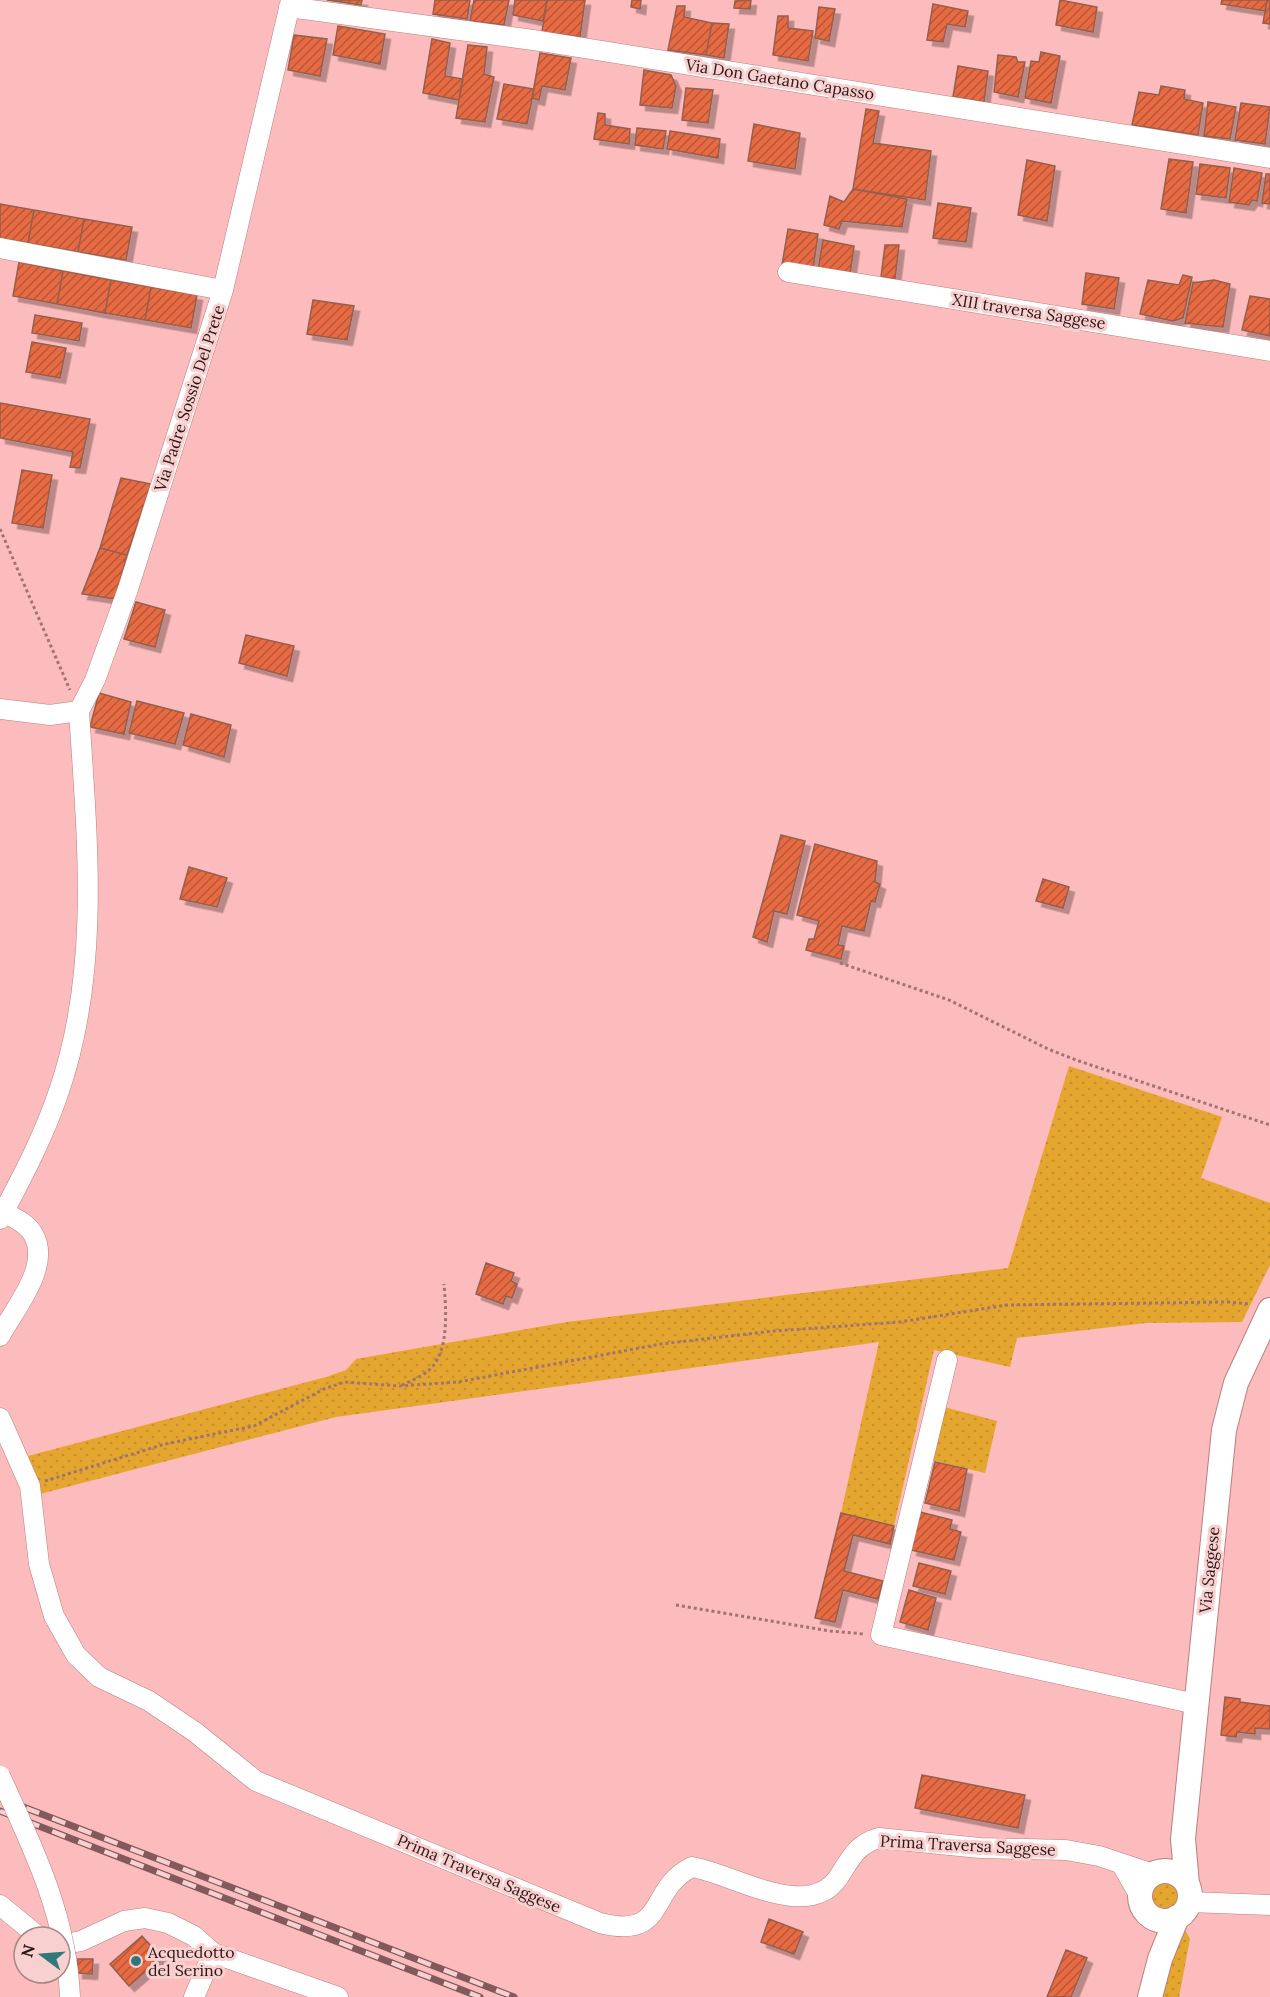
<svg xmlns="http://www.w3.org/2000/svg" width="1270" height="1997" font-family="Lora,serif">
	<style>
		.grass { fill: url(#grass-dots) }
		.building { fill: url(#building-hatch); stroke: #945f4e; stroke-width: 1.5; filter: url(#shadow) }
		.lines { fill: none; stroke-linecap: round; stroke-linejoin: round }
		.minor-casing { stroke: #bb7f80; stroke-width: 21 }
		.major-casing { stroke: #bb7f80; stroke-width: 26 }
		.path { stroke: #a17374; stroke-width: 3; stroke-dasharray: 3 3; stroke-linecap: butt }
		.minor { stroke: #fff; stroke-width: 20 }
		.major { stroke: #fff; stroke-width: 24 }
		.rail-casing { stroke: #835a5b; stroke-width: 7 }
		.rail { stroke: #f8d0d0; stroke-width: 4.5; stroke-dasharray: 14; stroke-linecap: butt }
		.minor-bridge-casing { stroke: #bb7f80; stroke-width: 21; stroke-linecap: butt }
		.minor-bridge { stroke: #fff; stroke-width: 20 }
		.poi-dot { fill: #2f797b; stroke: #f8d0d0; stroke-width: 2 }
		.labels { text-anchor: middle; stroke-width: 6; stroke-linejoin: round; paint-order: stroke }
		.street-label { font-size: 16px; fill: #2d1617; stroke: #f8d0d0 }
		.poi-label { font-size: 16px; fill: #2d1617; stroke: #f8d0d0; text-anchor: start }
	</style>
	<defs>
		<pattern id="grass-dots" width="8" height="8" patternUnits="userSpaceOnUse" patternTransform="scale(1.5)"><rect width="8" height="8" fill="#e4a62f"/><path d="M2 2h.1M6 6h.1" fill="none" stroke="#c48e29" stroke-width="1.8" stroke-linecap="round"/></pattern>
		<pattern id="building-hatch" width="6" height="6" patternUnits="userSpaceOnUse" patternTransform="scale(1.5)"><rect width="6" height="6" fill="#e66b43"/><path d="M-1 1l2-2M0 6l6-6M5 7l2-2" fill="none" stroke="#bb5737"/></pattern>
		<filter id="shadow"><feDropShadow dx="5.5" dy="5.5" stdDeviation="0" flood-color="#0004"/></filter>
	</defs>
	<rect width="100%" height="100%" fill="#fcbbbc"/>
	<path class="grass" d="M 1069,1066 L 1222,1117 L 1201,1178 L 1270,1203 L 1270,1265 L 1242,1322 L 1146,1323 L 1017,1338 L 1010,1367 L 934,1350 L 894,1526 L 841,1513 L 879,1342 L 336,1417 L 40,1494 L 28,1456 L 326,1377 L 346,1370 L 356,1359 L 567,1322 L 1008,1268 Z
		M 944,1407 L 997,1421 L 985,1473 L 931,1460 Z
		M1152 1895a13 13 0 1 1 26 0a13 13 0 1 1-26 0Z
		M 1183,1926 L 1190,1939 L 1179,1997 L 1163,1997 L 1174,1940 Z"/>
	<path class="building" d="M 327,0 L 362,0 L 361,5 Z
		M 435,0 L 470,0 L 467,19 L 433,14 Z
		M 474,0 L 509,0 L 504,25 L 470,21 Z
		M 515,0 L 547,0 L 543,21 L 513,15 Z
		M 547,0 L 585,0 L 580,37 L 542,32 Z
		M 632,0 L 641,0 L 640,9 L 631,7 Z
		M 751,0 L 750,9 L 734,8 L 735,1 Z
		M 1060,0 L 1097,7 L 1093,32 L 1056,25 Z
		M 1222,0 L 1267,0 L 1265,11 L 1221,4 Z
		M 1267,0 L 1270,0 L 1270,24 L 1263,23 Z
		M 933,4 L 968,11 L 965,27 L 947,24 L 943,42 L 927,40 Z
		M 677,6 L 685,6 L 684,17 L 712,23 L 706,55 L 668,50 Z
		M 819,7 L 835,9 L 829,41 L 815,38 Z
		M 778,16 L 788,16 L 788,28 L 813,31 L 808,61 L 773,55 Z
		M 712,23 L 729,24 L 724,58 L 706,55 Z
		M 338,26 L 385,34 L 380,64 L 333,55 Z
		M 294,35 L 327,39 L 320,76 L 288,70 Z
		M 432,39 L 450,43 L 445,76 L 463,79 L 459,100 L 423,93 Z
		M 468,45 L 487,47 L 484,74 L 494,77 L 485,122 L 456,118 Z
		M 1041,52 L 1060,56 L 1051,103 L 1025,98 L 1031,61 L 1039,62 Z
		M 540,53 L 571,58 L 565,90 L 542,86 L 539,100 L 532,98 Z
		M 998,55 L 1016,57 L 1018,62 L 1025,62 L 1018,97 L 994,92 Z
		M 958,66 L 988,71 L 984,102 L 953,97 Z
		M 644,70 L 671,75 L 676,86 L 672,108 L 640,105 Z
		M 504,84 L 534,89 L 527,124 L 497,119 Z
		M 1161,86 L 1185,90 L 1184,99 L 1203,103 L 1198,135 L 1132,125 L 1139,92 L 1159,95 Z
		M 686,88 L 713,90 L 708,123 L 682,120 Z
		M 1208,102 L 1236,107 L 1230,139 L 1204,136 Z
		M 1241,103 L 1270,107 L 1265,144 L 1235,140 Z
		M 866,109 L 879,111 L 873,143 L 931,151 L 925,200 L 853,189 Z
		M 598,113 L 605,114 L 605,125 L 630,129 L 629,144 L 594,139 Z
		M 754,124 L 800,133 L 795,169 L 748,161 Z
		M 637,128 L 666,131 L 663,149 L 635,145 Z
		M 670,131 L 720,139 L 718,158 L 667,149 Z
		M 1169,159 L 1193,162 L 1186,213 L 1161,209 Z
		M 1027,160 L 1055,166 L 1047,221 L 1018,215 Z
		M 1200,164 L 1230,168 L 1226,198 L 1196,194 Z
		M 1234,168 L 1262,173 L 1257,201 L 1252,200 L 1249,205 L 1229,202 Z
		M 1266,174 L 1270,174 L 1270,204 L 1262,203 Z
		M 853,189 L 907,199 L 902,227 L 842,221 L 839,229 L 824,225 L 830,196 L 844,202 Z
		M 938,203 L 971,208 L 966,242 L 933,238 Z
		M 0,204 L 34,210 L 28,243 L 0,238 Z
		M 34,210 L 84,219 L 78,252 L 28,243 Z
		M 84,219 L 132,227 L 126,260 L 78,252 Z
		M 788,229 L 818,234 L 813,269 L 782,265 Z
		M 823,240 L 854,246 L 850,275 L 818,270 Z
		M 885,245 L 899,245 L 895,279 L 881,277 Z
		M 19,262 L 63,271 L 57,304 L 13,296 Z
		M 63,271 L 111,280 L 105,313 L 57,304 Z
		M 1086,273 L 1119,278 L 1114,309 L 1082,304 Z
		M 1183,275 L 1192,277 L 1183,318 L 1173,321 L 1140,314 L 1148,280 L 1179,285 Z
		M 111,280 L 151,287 L 145,320 L 105,313 Z
		M 1214,280 L 1230,284 L 1223,327 L 1185,323 L 1193,283 Z
		M 151,287 L 197,295 L 191,328 L 145,320 Z
		M 1250,296 L 1270,299 L 1270,336 L 1242,330 Z
		M 313,300 L 354,306 L 347,340 L 307,334 Z
		M 35,315 L 82,323 L 79,341 L 32,333 Z
		M 32,342 L 66,348 L 60,378 L 26,372 Z
		M 0,403 L 90,419 L 80,468 L 70,467 L 73,452 L 0,438 Z
		M 22,470 L 52,475 L 43,528 L 12,523 Z
		M 121,478 L 151,484 L 127,555 L 100,548 Z
		M 100,548 L 127,555 L 115,599 L 82,594 Z
		M 136,602 L 165,610 L 155,647 L 124,639 Z
		M 246,635 L 294,646 L 287,676 L 239,663 Z
		M 99,693 L 131,702 L 124,734 L 90,727 Z
		M 137,701 L 184,713 L 175,744 L 129,733 Z
		M 191,714 L 231,725 L 224,757 L 183,745 Z
		M 781,835 L 805,841 L 787,914 L 774,911 L 767,942 L 753,937 Z
		M 815,844 L 877,861 L 875,882 L 880,884 L 875,902 L 871,901 L 864,931 L 842,926 L 838,945 L 844,946 L 841,959 L 806,950 L 809,939 L 814,939 L 819,921 L 797,915 Z
		M 189,867 L 227,878 L 217,907 L 180,899 Z
		M 1043,879 L 1069,887 L 1063,908 L 1036,901 Z
		M 486,1263 L 514,1273 L 511,1281 L 517,1284 L 512,1298 L 506,1296 L 503,1304 L 476,1294 Z
		M 935,1462 L 967,1469 L 959,1511 L 925,1503 Z
		M 920,1512 L 952,1520 L 950,1529 L 961,1532 L 954,1560 L 911,1550 Z
		M 841,1513 L 894,1526 L 890,1544 L 853,1535 L 844,1571 L 883,1581 L 878,1599 L 843,1590 L 835,1622 L 815,1618 Z
		M 919,1563 L 951,1571 L 945,1594 L 913,1586 Z
		M 909,1590 L 936,1598 L 928,1630 L 900,1622 Z
		M 1225,1697 L 1240,1699 L 1240,1702 L 1270,1706 L 1270,1729 L 1255,1728 L 1255,1734 L 1237,1732 L 1236,1737 L 1221,1735 Z
		M 922,1775 L 1025,1795 L 1018,1828 L 915,1808 Z
		M 769,1919 L 803,1932 L 794,1954 L 761,1942 Z
		M 142,1936 L 161,1958 L 129,1986 L 110,1964 Z
		M 1066,1950 L 1087,1958 L 1071,1997 L 1047,1997 Z
		M 78,1959 L 93,1959 L 92,1974 L 77,1973 Z"/>
	<g class="lines">
		<defs>
			<path id="minor" d="M 289,7 L 540,41 L 1270,158
				M 0,248 L 223,290
				M 788,272 L 1270,351
				M 0,709 L 50,715 L 79,711 L 95,680 L 128,589 L 223,290 L 291,0
				M 0,1219 C 22,1177 44,1136 59,1091 C 101,969 87,837 79,711
				M 0,1336 C 14,1309 52,1266 33,1234 C 27,1223 14,1218 4,1212
				M 947,1360 L 881,1635 L 1196,1704
				M 0,1418 L 30,1486 L 39,1564 L 54,1616 L 76,1655 L 99,1677 L 149,1701 L 195,1732 L 256,1781 L 600,1923 C 668,1940 647,1889 692,1867 C 734,1874 807,1922 838,1878 C 850,1860 856,1844 879,1838 L 980,1848 L 1066,1850 L 1099,1856 L 1153,1874
				M 1122,1865 L 1141,1898
				M 1189,1902 L 1270,1905
				M 0,1905 L 39,1937
				M 60,1945 L 81,1941 L 124,1921 L 145,1918 L 168,1923 L 194,1936 L 213,1953 L 338,1997
				M 194,1997 L 213,1953"/>
			<path id="major" d="M1140 1896a25 25 0 1 1 50 0a25 25 0 1 1-50 0Z
				M 1187,1884 L 1183,1839 L 1224,1430 L 1236,1383 L 1270,1310
				M 1150,1997 L 1160,1959 L 1177,1917"/>
		</defs>
		<use href="#minor" class="minor-casing"/>
		<use href="#major" class="major-casing"/>
		<path class="path" d="M 0,529 L 70,690
			M 840,963 L 949,1000 L 1048,1049 L 1076,1060 L 1270,1125
			M 402,1385 C 410,1381 421,1377 428,1371 C 450,1353 446,1309 444,1284
			M 45,1481 L 165,1444 L 254,1426 L 324,1389 L 344,1382 L 400,1386 L 458,1382 L 661,1344 L 774,1331 L 900,1322 L 1007,1305 L 1227,1302 L 1250,1304
			M 676,1605 L 830,1631 L 864,1634"/>
		<use href="#minor" class="minor"/>
		<use href="#major" class="major"/>
		<defs>
			<path id="rail" d="M 0,1798 L 514,1997
				M 0,1811 L 480,1997"/>
		</defs>
		<use href="#rail" class="rail-casing"/>
		<use href="#rail" class="rail"/>
		<defs>
			<path id="minor-bridge" d="M 0,1776 C 33,1847 67,1917 70,1997"/>
		</defs>
		<use href="#minor-bridge" class="minor-bridge-casing"/>
		<use href="#minor-bridge" class="minor-bridge"/>
	</g>
	<circle class="poi-dot" cx="136" cy="1961" r="6"/>
	<g class="labels">
		<g class="street-label">
			<text transform="translate(780 79) rotate(9)" y="6">Via Don Gaetano Capasso</text>
			<text transform="translate(1029 311) rotate(9)" y="6">XIII traversa Saggese</text>
			<text transform="translate(189 398) rotate(-72)" y="6">Via Padre Sossio Del Prete</text>
			<text transform="translate(1209 1570) rotate(-84)" y="6">Via Saggese</text>
			<text transform="translate(968 1845) rotate(3)" y="6">Prima Traversa Saggese</text>
			<text transform="translate(479 1873) rotate(23)" y="6">Prima Traversa Saggese</text>
		</g>
		<g class="poi-label">
			<text x="148" y="1958">Acquedotto<tspan x="148" dy="18">del Serino</tspan></text>
		</g>
	</g>
	<g transform="translate(42 1955) rotate(286)"><circle r="28" fill="#f8d0d0" stroke="#a78686" stroke-width="1.5"/>
	<path d="M0-4.5L10 22L0 15L-10 22Z" fill="#2f797b"/>
	<text y="-9" font-size="16" font-weight="bold" text-anchor="middle" fill="#2d1617">N</text>
	</g>
</svg>
